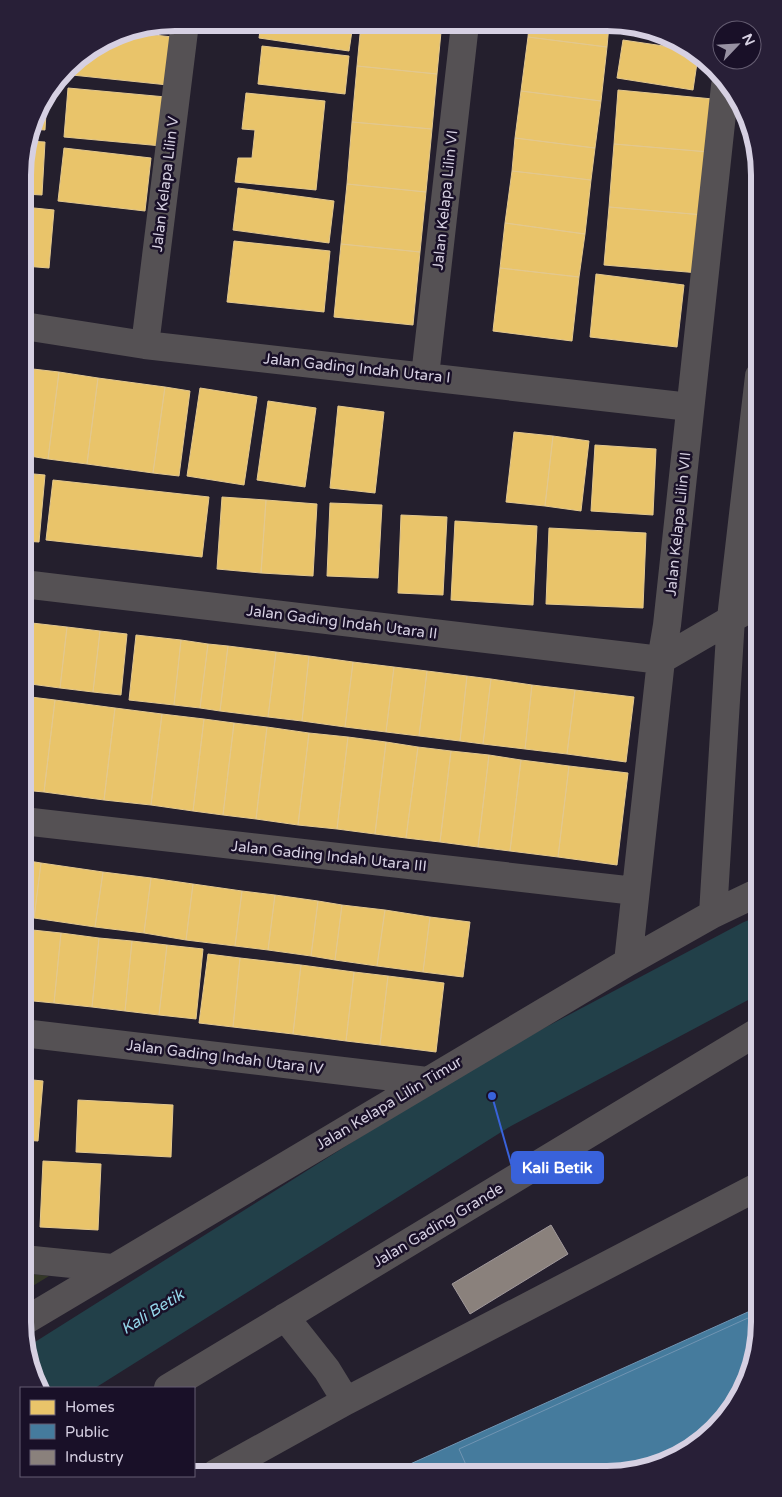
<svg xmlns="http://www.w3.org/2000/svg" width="782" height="1497" font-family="'Varela Round',sans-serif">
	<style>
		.green { fill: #343828 }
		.homes { fill: #e9c46a; stroke: #e3c88e }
		.public { fill: #457b9d; stroke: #7094b2 }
		.industry { fill: #8a817c; stroke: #a1999b }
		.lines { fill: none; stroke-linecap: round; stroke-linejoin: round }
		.river { stroke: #224049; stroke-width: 71 }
		.minor { stroke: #555154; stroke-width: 28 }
		.tram { stroke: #5a565d; stroke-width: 1 }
		.labels { text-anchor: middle; stroke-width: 5; stroke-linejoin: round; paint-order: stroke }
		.street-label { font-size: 15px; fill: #d6d0e2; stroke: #191028 }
		.water-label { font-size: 16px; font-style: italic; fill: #94d6e9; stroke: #191028 }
		.rim { fill: none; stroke: #d6d0e2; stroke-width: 6 }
		.leader { fill: none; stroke: #3962da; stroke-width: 2 }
		.callout-dot { fill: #3962da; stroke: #191028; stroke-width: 2 }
		.callout { fill: #3962da; stroke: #3962da; stroke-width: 2 }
		.callout-label { font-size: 16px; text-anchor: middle; font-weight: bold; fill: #fff }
	</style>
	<rect width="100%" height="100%" fill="#241f2d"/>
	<path class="green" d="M 23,1273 L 49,1276 L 23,1292 Z"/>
	<path class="homes" d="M 261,23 L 353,24 L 349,51 L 259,38 Z
		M 361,24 L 442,24 L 441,32 Z
		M 361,24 L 441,32 L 437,74 L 357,66 Z
		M 529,25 L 609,25 L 607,47 L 528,37 Z
		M 125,32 L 173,37 L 168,85 L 72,75 L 74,61 L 117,34 Z
		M 528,37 L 607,47 L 601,101 L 521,91 Z
		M 623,40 L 684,49 L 698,56 L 693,90 L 617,78 Z
		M 262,46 L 349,56 L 345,94 L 258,84 Z
		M 357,66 L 437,74 L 432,129 L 352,122 Z
		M 68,88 L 166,97 L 162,146 L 64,137 Z
		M 618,90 L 713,99 L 709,152 L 614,144 Z
		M 521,91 L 601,101 L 595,148 L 515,138 Z
		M 246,93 L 325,101 L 316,190 L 235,182 L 238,158 L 252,158 L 255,130 L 242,129 Z
		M 47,96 L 45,130 L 32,129 L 38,107 Z
		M 352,122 L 432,129 L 426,192 L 347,184 Z
		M 515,138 L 595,148 L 591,180 L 512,171 Z
		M 28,141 L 45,142 L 42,195 L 24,194 L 24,156 Z
		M 614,144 L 709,152 L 704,215 L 609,207 Z
		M 64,148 L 151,158 L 145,211 L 58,201 Z
		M 512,171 L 591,180 L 585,234 L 505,223 Z
		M 347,184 L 426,192 L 420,252 L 341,244 Z
		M 238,188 L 334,201 L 329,243 L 233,230 Z
		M 24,207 L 54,210 L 49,268 L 24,266 Z
		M 609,207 L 704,215 L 699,273 L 604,265 Z
		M 505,223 L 585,234 L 579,277 L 500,268 Z
		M 234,241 L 330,251 L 324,312 L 227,302 Z
		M 341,244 L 420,252 L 413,325 L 334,317 Z
		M 500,268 L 579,277 L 572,341 L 493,331 Z
		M 596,274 L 684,285 L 677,347 L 590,337 Z
		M 24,368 L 59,372 L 48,459 L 23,455 Z
		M 59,372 L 98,378 L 87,464 L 48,459 Z
		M 98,378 L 165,387 L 153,473 L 87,464 Z
		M 165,387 L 190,391 L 179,476 L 153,473 Z
		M 200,388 L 257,397 L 244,485 L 187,476 Z
		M 268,401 L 316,408 L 305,487 L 257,480 Z
		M 338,406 L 384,412 L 375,493 L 330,488 Z
		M 514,432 L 553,436 L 545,506 L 506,502 Z
		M 553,436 L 589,441 L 581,511 L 545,506 Z
		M 595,445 L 656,449 L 653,515 L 591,511 Z
		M 23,473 L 45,475 L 39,542 L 23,541 Z
		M 53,480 L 209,497 L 202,557 L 46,540 Z
		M 222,497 L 266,500 L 261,573 L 217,569 Z
		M 266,500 L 317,504 L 313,576 L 261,573 Z
		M 330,503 L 382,505 L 378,578 L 327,576 Z
		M 401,515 L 447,517 L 443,595 L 398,593 Z
		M 455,521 L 537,526 L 533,605 L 451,600 Z
		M 549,528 L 646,533 L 643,608 L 546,604 Z
		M 23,622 L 67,627 L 60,688 L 23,683 Z
		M 67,627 L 100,631 L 93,692 L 60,688 Z
		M 100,631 L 127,634 L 121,695 L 93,692 Z
		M 136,635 L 181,640 L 174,705 L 129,700 Z
		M 181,640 L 208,644 L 200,708 L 174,705 Z
		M 208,644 L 228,646 L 220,711 L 200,708 Z
		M 228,646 L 276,652 L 268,717 L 220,711 Z
		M 276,652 L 309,656 L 302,721 L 268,717 Z
		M 309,656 L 353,662 L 345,727 L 302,721 Z
		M 353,662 L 394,667 L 386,732 L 345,727 Z
		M 394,667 L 427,671 L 419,736 L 386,732 Z
		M 427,671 L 467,676 L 460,741 L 419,736 Z
		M 467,676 L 491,679 L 483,744 L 460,741 Z
		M 491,679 L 532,685 L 525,749 L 483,744 Z
		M 532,685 L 575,690 L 567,754 L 525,749 Z
		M 575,690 L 634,697 L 626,762 L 567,754 Z
		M 23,696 L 55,700 L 44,792 L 23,790 Z
		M 55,700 L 115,708 L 104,800 L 44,792 Z
		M 115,708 L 162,714 L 151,805 L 104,800 Z
		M 162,714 L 204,719 L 193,811 L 151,805 Z
		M 204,719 L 234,723 L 223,815 L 193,811 Z
		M 234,723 L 267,727 L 256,819 L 223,815 Z
		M 267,727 L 309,733 L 298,825 L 256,819 Z
		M 309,733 L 348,737 L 337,829 L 298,825 Z
		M 348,737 L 386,742 L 375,834 L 337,829 Z
		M 386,742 L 418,747 L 406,838 L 375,834 Z
		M 418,747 L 451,751 L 440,842 L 406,838 Z
		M 451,751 L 489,755 L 478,847 L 440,842 Z
		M 489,755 L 521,760 L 510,851 L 478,847 Z
		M 521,760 L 569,766 L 558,857 L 510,851 Z
		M 569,766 L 628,773 L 617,865 L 558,857 Z
		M 23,860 L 41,863 L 34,918 L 23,917 Z
		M 41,863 L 103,872 L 95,927 L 34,918 Z
		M 103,872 L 151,878 L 144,933 L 95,927 Z
		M 151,878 L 193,884 L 186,940 L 144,933 Z
		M 193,884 L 242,891 L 235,946 L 186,940 Z
		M 242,891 L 275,895 L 268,950 L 235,946 Z
		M 275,895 L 318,901 L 311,956 L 268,950 Z
		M 318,901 L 342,905 L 335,960 L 311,956 Z
		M 342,905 L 385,910 L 377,966 L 335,960 Z
		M 385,910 L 430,917 L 423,972 L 377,966 Z
		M 430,917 L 470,922 L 463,977 L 423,972 Z
		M 23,929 L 61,933 L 54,1003 L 23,1000 Z
		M 61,933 L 99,938 L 92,1007 L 54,1003 Z
		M 99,938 L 132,941 L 125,1011 L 92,1007 Z
		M 132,941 L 167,945 L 159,1015 L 125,1011 Z
		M 167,945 L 203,949 L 196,1019 L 159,1015 Z
		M 208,954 L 240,958 L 233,1027 L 199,1023 Z
		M 240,958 L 301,965 L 293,1034 L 233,1027 Z
		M 301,965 L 354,972 L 346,1041 L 293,1034 Z
		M 354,972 L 388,976 L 380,1045 L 346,1041 Z
		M 388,976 L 444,983 L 436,1052 L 380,1045 Z
		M 23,1079 L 43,1081 L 38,1141 L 23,1140 Z
		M 78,1100 L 173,1105 L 171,1157 L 76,1152 Z
		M 43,1161 L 101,1164 L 98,1230 L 40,1227 Z"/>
	<path class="public" d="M 759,1307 L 759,1332 L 748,1380 L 728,1415 L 692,1449 L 656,1466 L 607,1474 L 388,1474 Z
		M 759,1313 L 759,1332 L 748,1380 L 728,1415 L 692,1449 L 656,1466 L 607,1474 L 470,1474 L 459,1449 Z"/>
	<path class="industry" d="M 551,1225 L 568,1254 L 470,1314 L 452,1284 Z"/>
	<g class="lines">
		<path class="river" d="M 38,1382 L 492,1096 L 759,954"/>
		<path class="minor" d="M 24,326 L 145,345 L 690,407
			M 145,345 L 185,23
			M 425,376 L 465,24
			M 23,584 L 661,660 L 759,603
			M 23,821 L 635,891
			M 713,914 L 731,618 L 759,376
			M 628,962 L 661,660 L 667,625 L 725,86
			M 23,1033 L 427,1081
			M 23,1259 L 112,1268
			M 285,1317 L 327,1370 L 346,1401
			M 23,1322 L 628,962 L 713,914 L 759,892
			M 168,1388 L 759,1031
			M 216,1473 L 346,1401 L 759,1186"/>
		<path class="tram" d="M 456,1474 L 468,1469"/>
	</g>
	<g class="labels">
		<g class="street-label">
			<text transform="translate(165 184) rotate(-83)" y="5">Jalan Kelapa Lilin V</text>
			<text transform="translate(445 200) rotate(-84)" y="5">Jalan Kelapa Lilin VI</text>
			<text transform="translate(357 368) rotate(6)" y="5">Jalan Gading Indah Utara I</text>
			<text transform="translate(678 524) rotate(-84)" y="5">Jalan Kelapa Lilin VII</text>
			<text transform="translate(342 622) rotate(7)" y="5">Jalan Gading Indah Utara II</text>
			<text transform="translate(329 856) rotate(6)" y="5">Jalan Gading Indah Utara III</text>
			<text transform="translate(225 1057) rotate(7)" y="5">Jalan Gading Indah Utara IV</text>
			<text transform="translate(389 1103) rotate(-31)" y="5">Jalan Kelapa Lilin Timur</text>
			<text transform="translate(438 1225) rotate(-31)" y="5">Jalan Gading Grande</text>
		</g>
		<g class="water-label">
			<text transform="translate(152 1311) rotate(-32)" y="6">Kali Betik</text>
		</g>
	</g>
	<path d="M0 0H782V1497H0ZM175 31H607A144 144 0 0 1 751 175V1322A144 144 0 0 1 607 1466H175A144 144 0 0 1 31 1322V175A144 144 0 0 1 175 31Z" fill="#281f37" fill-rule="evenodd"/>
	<path class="rim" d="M175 31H607A144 144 0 0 1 751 175V1322A144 144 0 0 1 607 1466H175A144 144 0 0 1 31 1322V175A144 144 0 0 1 175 31Z"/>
	<path class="leader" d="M492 1096L512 1167"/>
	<circle class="callout-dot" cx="492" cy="1096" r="5"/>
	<rect class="callout" x="512" y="1152" width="91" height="31" rx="5"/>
	<g class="callout-label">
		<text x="557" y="1173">Kali Betik</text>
	</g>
	<rect x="20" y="1387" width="175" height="90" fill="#191028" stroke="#655d72"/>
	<rect x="30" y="1400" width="25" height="15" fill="#e9c46a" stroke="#655d72"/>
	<text x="65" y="1412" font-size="15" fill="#d6d0e2">Homes</text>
	<rect x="30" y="1424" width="25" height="15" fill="#457b9d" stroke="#655d72"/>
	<text x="65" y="1437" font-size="15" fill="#d6d0e2">Public</text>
	<rect x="30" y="1450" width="25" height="15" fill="#8a817c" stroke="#655d72"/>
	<text x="65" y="1462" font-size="15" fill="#d6d0e2">Industry</text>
	<g transform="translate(737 45) rotate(65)"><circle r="24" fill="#191028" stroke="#655d72"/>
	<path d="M0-4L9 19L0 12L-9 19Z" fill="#9892a3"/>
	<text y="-8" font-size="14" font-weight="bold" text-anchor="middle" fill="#d6d0e2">N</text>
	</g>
</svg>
